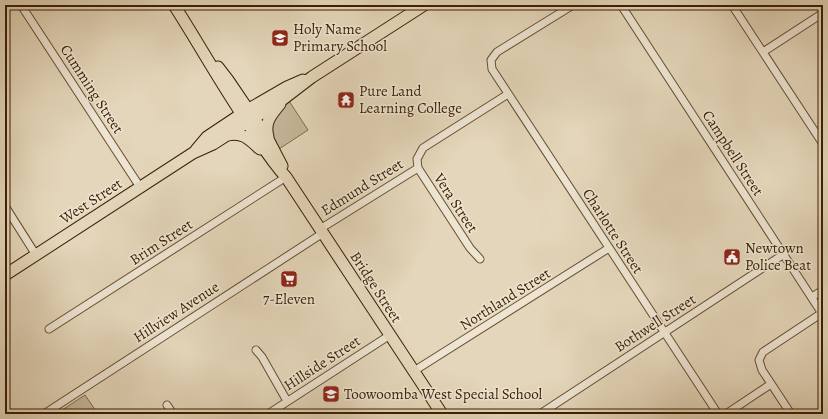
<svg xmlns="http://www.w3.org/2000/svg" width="828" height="419" font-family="Alegreya,serif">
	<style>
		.green { fill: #c7b79b; stroke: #816b4e }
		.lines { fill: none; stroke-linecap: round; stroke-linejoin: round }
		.minor-casing { stroke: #654d30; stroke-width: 9 }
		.primary-casing { stroke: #3b1f02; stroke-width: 13 }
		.minor { stroke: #ede4d2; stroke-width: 7 }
		.primary { stroke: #e4d6ba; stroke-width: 11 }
		.labels { text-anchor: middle; stroke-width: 3; stroke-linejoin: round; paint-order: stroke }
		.poi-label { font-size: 15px; fill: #3b1f02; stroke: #ede4d2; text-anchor: start }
		.street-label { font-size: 15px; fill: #3b1f02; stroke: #ede4d2 }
	</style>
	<rect width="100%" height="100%" fill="#e4d6ba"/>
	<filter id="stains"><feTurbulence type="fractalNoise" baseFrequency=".005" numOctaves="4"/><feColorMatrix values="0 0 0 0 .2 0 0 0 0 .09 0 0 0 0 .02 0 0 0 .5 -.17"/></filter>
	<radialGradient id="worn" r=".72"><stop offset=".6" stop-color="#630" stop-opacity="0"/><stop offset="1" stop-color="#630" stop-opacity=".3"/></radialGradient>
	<path class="green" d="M 289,101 L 308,130 L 279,149 L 272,137 L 272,121 Z
		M 85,395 L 98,414 L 56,414 Z"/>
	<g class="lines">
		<defs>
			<path id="minor" d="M 21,5 L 140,187
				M 573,5 L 497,52 L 491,60 L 492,69 L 718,414
				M 621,5 L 823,315
				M 732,5 L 823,144
				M 763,52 L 823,13
				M 5,206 L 36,255
				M 320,229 L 418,168
				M 480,259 L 470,248 L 418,168 L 417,159 L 423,148 L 508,94
				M 812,297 L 823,290
				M 49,329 L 286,177
				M 256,350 L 262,357 L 287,401
				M 414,371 L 609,248
				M 167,405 L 173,414
				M 44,414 L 323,233
				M 268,414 L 390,335
				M 540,414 L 784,254
				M 726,414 L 771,384
				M 791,414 L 762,370 L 759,360 L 763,352 L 822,313"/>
			<path id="primary" d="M 174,5 C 199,44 221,84 247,122 C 259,141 270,160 286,177 L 442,414
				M 218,67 L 228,80 L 268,139 L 282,166
				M 228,135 C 243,132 249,139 260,149
				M 268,137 C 264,122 271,115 280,104
				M 196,150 L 207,137 L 249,109 L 287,87 L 303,80
				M 5,275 L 193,153 L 213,144 L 282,100 L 312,77 L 424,5"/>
		</defs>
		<use href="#minor" class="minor-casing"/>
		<use href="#primary" class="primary-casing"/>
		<use href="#minor" class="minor"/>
		<use href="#primary" class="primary"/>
	</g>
	<defs>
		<symbol id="school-square" viewBox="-11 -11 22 22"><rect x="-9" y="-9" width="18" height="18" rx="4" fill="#8f2418" stroke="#ede4d2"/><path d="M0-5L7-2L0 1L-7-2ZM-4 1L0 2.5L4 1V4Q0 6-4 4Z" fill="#fff"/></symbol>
		<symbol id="temple-square" viewBox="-11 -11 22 22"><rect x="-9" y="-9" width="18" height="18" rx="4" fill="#8f2418" stroke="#ede4d2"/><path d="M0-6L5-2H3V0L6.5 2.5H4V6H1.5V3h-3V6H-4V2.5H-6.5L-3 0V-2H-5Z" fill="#fff"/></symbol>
		<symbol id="civic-square" viewBox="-11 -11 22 22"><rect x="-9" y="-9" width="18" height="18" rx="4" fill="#8f2418" stroke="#ede4d2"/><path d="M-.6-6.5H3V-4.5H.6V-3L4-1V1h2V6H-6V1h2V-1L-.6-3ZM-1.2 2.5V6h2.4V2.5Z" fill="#fff"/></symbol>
		<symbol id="supermarket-square" viewBox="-11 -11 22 22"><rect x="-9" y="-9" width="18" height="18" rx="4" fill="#8f2418" stroke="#ede4d2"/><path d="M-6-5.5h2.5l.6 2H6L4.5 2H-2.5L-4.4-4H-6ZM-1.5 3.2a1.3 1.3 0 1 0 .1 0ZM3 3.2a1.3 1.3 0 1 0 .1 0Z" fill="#fff"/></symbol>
	</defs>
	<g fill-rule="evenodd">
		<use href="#school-square" x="270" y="28" width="20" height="20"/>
		<use href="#temple-square" x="336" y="90" width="20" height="20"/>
		<use href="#civic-square" x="722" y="247" width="20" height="20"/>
		<use href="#supermarket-square" x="279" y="269" width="20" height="20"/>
		<use href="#school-square" x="321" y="384" width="20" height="20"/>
	</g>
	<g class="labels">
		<g class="poi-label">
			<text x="293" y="34">Holy Name<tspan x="293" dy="17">Primary School</tspan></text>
			<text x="359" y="96">Pure Land<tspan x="359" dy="17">Learning College</tspan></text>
			<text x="745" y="253">Newtown<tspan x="745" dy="17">Police Beat</tspan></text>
			<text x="289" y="304" text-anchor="middle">7-Eleven</text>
			<text x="344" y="399">Toowoomba West Special School</text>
		</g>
		<g class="street-label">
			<text transform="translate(92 89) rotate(57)" y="5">Cumming Street</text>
			<text transform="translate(733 153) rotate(57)" y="5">Campbell Street</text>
			<text transform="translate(362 187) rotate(-32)" y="5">Edmund Street</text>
			<text transform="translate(91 201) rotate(-33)" y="5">West Street</text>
			<text transform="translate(456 203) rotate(57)" y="5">Vera Street</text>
			<text transform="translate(613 231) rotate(57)" y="5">Charlotte Street</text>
			<text transform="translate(161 242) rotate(-33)" y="5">Brim Street</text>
			<text transform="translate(376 287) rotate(57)" y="5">Bridge Street</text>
			<text transform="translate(505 299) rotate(-32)" y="5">Northland Street</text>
			<text transform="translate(176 312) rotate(-33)" y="5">Hillview Avenue</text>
			<text transform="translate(655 323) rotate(-33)" y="5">Bothwell Street</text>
			<text transform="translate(322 363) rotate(-33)" y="5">Hillside Street</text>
		</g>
	</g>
	<rect width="828" height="419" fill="none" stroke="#e4d6ba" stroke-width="20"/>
	<rect x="6" y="6" width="816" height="407" fill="none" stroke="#3b1f02" stroke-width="2"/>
	<rect x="10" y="10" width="808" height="399" fill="none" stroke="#3b1f02"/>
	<rect width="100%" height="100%" filter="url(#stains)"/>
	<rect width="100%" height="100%" fill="url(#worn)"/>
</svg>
